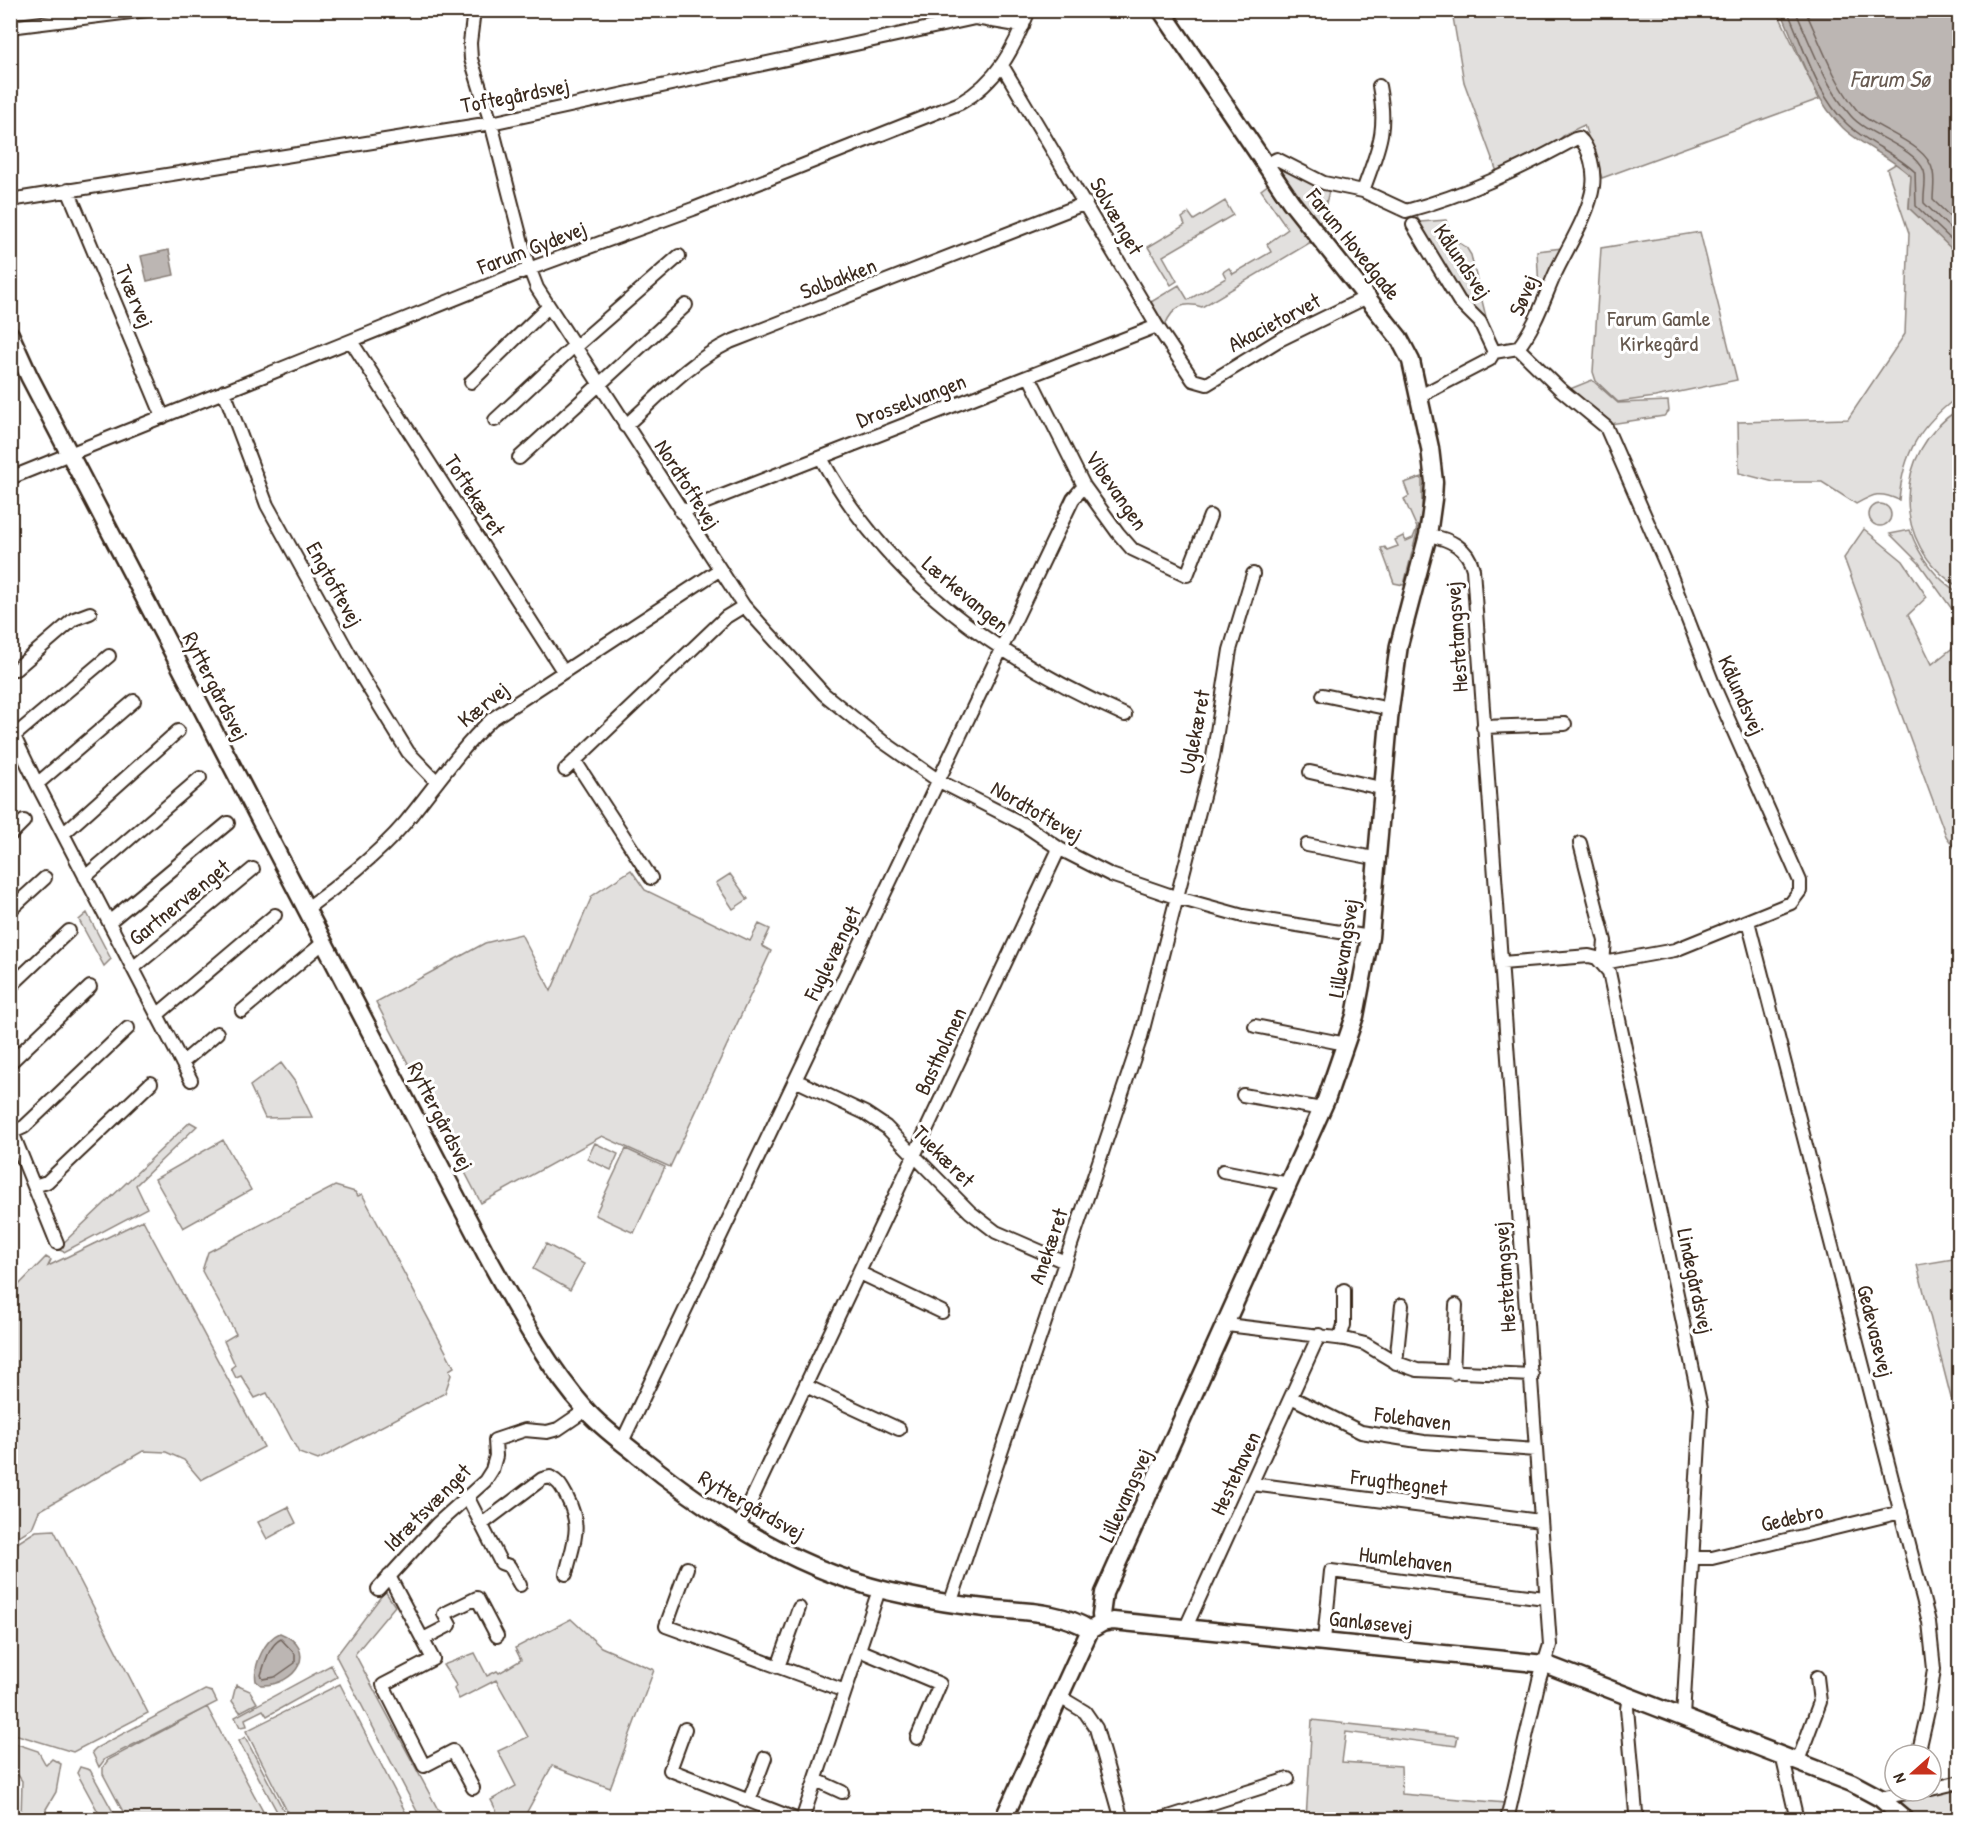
<svg xmlns="http://www.w3.org/2000/svg" width="1970" height="1830" font-family="'Patrick Hand',sans-serif">
	<style>
		.green { fill: #e2e0de; stroke: #8e857e; stroke-width: 1.5 }
		.water { fill: #bcb6b3; stroke: #887e77; stroke-width: 1.5 }
		.lines { fill: none; stroke-linecap: round; stroke-linejoin: round }
		.shore { stroke: #6f625a; stroke-width: 1.5 }
		.street-casing { stroke: #3b2a1e; stroke-width: 16 }
		.secondary-casing { stroke: #3b2a1e; stroke-width: 21 }
		.street { stroke: #fff; stroke-width: 12 }
		.secondary { stroke: #fff; stroke-width: 16 }
		.labels { text-anchor: middle; stroke-width: 6; stroke-linejoin: round; paint-order: stroke }
		.street-label { font-size: 22px; fill: #3b2a1e; stroke: #fff }
		.park-label { font-size: 22px; fill: #65584e; stroke: #fff }
		.water-label { font-size: 24px; font-style: italic; fill: #685b52; stroke: #fff }
	</style>
	<rect width="100%" height="100%" fill="#fff"/>
	<filter id="ink" filterUnits="userSpaceOnUse"><feTurbulence type="fractalNoise" baseFrequency=".0167" numOctaves="2"/><feDisplacementMap in="SourceGraphic" scale="12" xChannelSelector="R" yChannelSelector="G"/><feConvolveMatrix kernelMatrix="1 2 1 2 8 2 1 2 1" color-interpolation-filters="sRGB"/></filter>
	<g filter="url(#ink)">
		<path class="green" d="M 1452,11 L 1777,11 L 1819,99 L 1602,178 L 1584,125 L 1565,134 L 1556,143 L 1497,172 L 1464,82 Z
			M 1897,163 L 1911,176 L 1909,208 L 1960,256 L 1959,396 C 1920,425 1903,452 1899,500 C 1879,491 1874,494 1856,504 L 1822,482 L 1774,482 L 1739,473 L 1738,422 L 1848,419 L 1905,334 L 1909,233 L 1887,169 Z
			M 1286,168 L 1329,191 L 1322,220 L 1314,224 L 1284,182 L 1282,171 Z
			M 1269,184 L 1311,242 L 1202,307 C 1183,301 1173,307 1165,325 L 1151,302 L 1179,285 L 1188,300 L 1226,278 L 1223,272 L 1229,268 L 1233,274 L 1271,252 L 1267,244 L 1288,229 L 1261,190 Z
			M 1225,201 L 1233,215 L 1163,256 L 1177,281 L 1171,285 L 1148,247 L 1185,225 L 1182,218 L 1189,213 L 1194,220 Z
			M 1416,215 L 1420,222 L 1446,220 L 1453,239 L 1466,247 L 1471,255 L 1486,317 L 1466,303 L 1412,216 Z
			M 1700,232 L 1737,380 L 1655,397 L 1618,402 L 1596,381 L 1593,372 L 1601,248 Z
			M 1563,248 L 1542,290 L 1539,290 L 1537,251 Z
			M 1592,380 L 1618,403 L 1668,401 L 1669,411 L 1664,416 L 1610,424 L 1571,392 L 1570,389 Z
			M 1959,409 L 1959,587 C 1890,545 1892,452 1959,409 Z
			M 1422,477 L 1422,512 L 1404,585 L 1394,583 L 1381,548 L 1385,547 L 1387,550 L 1398,546 L 1395,540 L 1403,536 L 1406,541 L 1413,538 L 1417,528 L 1404,499 L 1409,496 L 1404,483 Z
			M1869 515a11 11 0 1 1 22 0a11 11 0 1 1-22 0Z
			M 1864,529 L 1903,561 L 1927,597 L 1908,615 L 1932,664 L 1959,643 L 1959,854 L 1946,836 L 1844,558 Z
			M 1910,530 C 1919,556 1935,578 1959,593 L 1959,619 L 1919,563 L 1890,534 Z
			M 631,870 L 645,890 L 750,941 L 759,924 L 770,929 L 762,946 L 771,951 L 670,1167 L 602,1136 L 481,1203 L 376,1002 L 485,943 L 521,934 L 551,991 L 592,896 Z
			M 730,874 L 748,899 L 733,909 L 716,883 Z
			M 87,913 L 111,959 L 104,966 L 79,920 Z
			M 281,1063 L 295,1082 L 312,1117 L 265,1118 L 250,1086 Z
			M 190,1122 L 197,1126 L 136,1185 L 147,1208 L 64,1252 L 57,1249 Z
			M 223,1140 L 251,1190 L 183,1228 L 155,1179 Z
			M 595,1143 L 618,1154 L 611,1170 L 587,1159 Z
			M 626,1149 L 665,1167 L 634,1233 L 595,1215 Z
			M 335,1186 L 355,1192 L 358,1196 L 362,1194 L 454,1367 L 449,1370 L 451,1375 L 445,1393 L 318,1460 L 299,1453 L 267,1393 L 255,1398 L 241,1376 L 236,1378 L 231,1368 L 235,1365 L 224,1341 L 236,1334 L 202,1271 L 208,1252 Z
			M 143,1220 L 264,1447 L 201,1480 L 184,1460 L 166,1452 L 143,1451 L 39,1511 L 32,1528 L 11,1541 L 11,1293 L 46,1257 L 51,1260 L 48,1266 Z
			M 546,1244 L 584,1264 L 570,1290 L 533,1269 Z
			M 1959,1258 L 1960,1258 L 1959,1429 L 1917,1265 Z
			M 288,1507 L 296,1523 L 267,1539 L 258,1522 Z
			M 54,1530 L 148,1713 L 73,1752 L 11,1733 L 11,1547 L 36,1531 Z
			M 385,1591 L 395,1606 L 355,1654 L 443,1819 L 421,1819 L 336,1656 Z
			M 571,1619 L 601,1647 L 654,1670 L 610,1788 L 552,1766 L 523,1819 L 484,1819 L 497,1812 L 491,1800 L 516,1786 L 498,1751 L 528,1737 L 496,1680 L 459,1699 L 454,1689 L 456,1685 L 443,1665 L 475,1653 L 487,1676 L 497,1671 L 499,1673 L 521,1660 L 515,1648 Z
			M 331,1665 L 337,1677 L 267,1716 L 263,1710 L 245,1719 L 247,1726 L 240,1727 L 235,1717 Z
			M 340,1684 L 409,1819 L 291,1819 L 246,1731 Z
			M 236,1685 L 250,1691 L 257,1703 L 240,1712 L 232,1701 Z
			M 205,1690 L 212,1692 L 217,1702 L 105,1759 L 99,1767 L 92,1752 L 96,1748 Z
			M 207,1707 L 267,1819 L 127,1819 L 103,1774 L 103,1767 L 108,1760 Z
			M 1312,1720 L 1458,1736 L 1456,1746 L 1346,1732 L 1342,1762 L 1401,1766 L 1402,1794 L 1505,1803 L 1501,1819 L 1306,1820 Z
			M 245,1737 L 288,1819 L 281,1819 L 239,1741 Z
			M 11,1742 L 38,1751 L 46,1765 L 52,1759 L 61,1764 L 56,1792 L 46,1809 L 47,1819 L 21,1819 L 22,1781 L 16,1772 L 11,1771 Z
			M 80,1767 L 90,1770 L 117,1819 L 102,1819 L 77,1773 Z
			M 1959,1786 L 1959,1819 L 1912,1819 L 1896,1804 L 1904,1798 Z"/>
		<path class="water" d="M 1781,11 L 1959,11 L 1959,256 L 1909,208 L 1911,176 C 1891,157 1862,146 1843,128 C 1812,98 1798,49 1781,11 Z
			M 169,250 L 174,275 L 147,281 L 141,256 Z
			M 280,1633 C 320,1649 296,1686 261,1685 L 256,1681 C 253,1665 265,1639 280,1633 Z"/>
		<g class="lines">
			<path class="shore" d="M 1787,10 C 1804,47 1817,96 1847,124 C 1867,143 1895,153 1915,172 L 1916,206 L 1960,248
				M 1795,10 C 1812,47 1825,86 1851,116 C 1867,135 1915,147 1924,171 C 1927,180 1923,194 1924,203 L 1960,238
				M 1805,10 C 1821,44 1833,80 1856,109 C 1873,130 1928,142 1933,172 C 1935,181 1933,191 1933,200 L 1960,226
				M 281,1639 L 295,1654 L 295,1663 L 275,1677 L 263,1679 L 261,1675 C 265,1663 269,1645 281,1639 Z"/>
			<defs>
				<path id="street" d="M 474,10 L 470,43 L 471,59 L 491,123 L 527,262 L 537,288 L 744,606 L 824,694 L 882,741 L 939,781 L 1023,824 L 1060,849 L 1111,875 L 1178,898 L 1243,916 L 1370,937
					M 10,27 L 147,10
					M 1003,67 L 1157,326 L 1193,380 L 1207,384 L 1279,340 L 1369,296
					M 1267,164 L 1277,159 L 1324,183 L 1363,191 L 1406,211 C 1466,195 1520,169 1575,139 L 1579,138 C 1590,147 1595,172 1593,186 C 1589,215 1567,248 1555,274 C 1543,301 1536,325 1518,348 L 1494,352 L 1489,360 L 1420,396
					M 68,190 L 163,417
					M 1363,191 C 1378,148 1388,133 1379,86
					M 10,200 L 491,123 L 975,18 L 1023,26
					M 1413,225 L 1459,301 L 1480,322 L 1494,352
					M 351,341 L 563,671
					M 575,347 L 679,256
					M 1518,348 L 1560,389 L 1606,427 L 1669,571 L 1715,689 L 1800,881 L 1800,891 L 1791,903 L 1675,950 L 1603,963 L 1605,941 L 1580,843
					M 1029,376 L 1084,486 L 1118,533 L 1132,549 L 1187,575 L 1210,516
					M 471,382 L 548,307
					M 224,391 L 267,505 L 362,677 L 408,752 L 437,782
					M 495,420 L 575,345
					M 625,426 C 659,396 689,362 730,342 L 1086,203
					M 519,458 L 686,305
					M 821,458 C 888,581 999,659 1125,715
					M 10,478 L 529,269 L 693,209 L 960,103 C 997,82 1014,49 1029,10
					M 681,512 L 1157,326
					M 1428,535 C 1449,539 1468,547 1473,569 L 1550,1645 L 1539,1680 L 1507,1820
					M 10,669 L 16,669 L 74,619 L 90,613
					M 1323,695 L 1390,709
					M 1483,727 L 1565,724
					M 10,728 L 37,784 L 191,1080
					M 14,736 L 109,656
					M 575,761 L 651,878
					M 565,770 L 726,617 L 744,606
					M 1310,772 L 1385,789
					M 37,784 L 134,701
					M 63,834 L 178,731
					M 10,835 L 24,821
					M 1307,845 L 1379,859
					M 85,877 L 200,778
					M 306,909 C 337,887 379,853 404,824 C 433,789 458,751 492,719 L 719,570
					M 10,910 L 45,878
					M 1748,921 L 1929,1622 L 1934,1669 L 1928,1711 L 1918,1755
					M 109,922 L 228,823
					M 1502,963 L 1589,956 L 1597,958 L 1609,972 L 1701,1408 L 1683,1717
					M 133,968 L 253,869
					M 10,987 L 69,931
					M 242,1011 L 324,942
					M 157,1015 L 275,915
					M 1255,1026 L 1346,1044
					M 10,1063 L 90,987
					M 182,1063 L 217,1033
					M 795,1080 L 865,1113 L 886,1127 L 970,1212 L 996,1232 L 1065,1262
					M 1243,1095 L 1322,1109
					M 10,1127 L 57,1243
					M 13,1132 L 24,1127 L 128,1028
					M 1223,1171 L 1289,1184
					M 34,1186 L 47,1182 L 151,1083
					M 860,1273 L 942,1312
					M 1227,1325 L 1345,1339 L 1365,1344 L 1397,1363 L 1417,1370 L 1532,1375
					M 1340,1338 L 1344,1325 L 1344,1290
					M 1396,1363 L 1402,1305
					M 1453,1373 L 1456,1305
					M 806,1386 L 899,1429
					M 1293,1398 L 1361,1432 L 1424,1442 L 1536,1450
					M 622,1442 L 1073,499 L 1084,486
					M 1252,1484 L 1540,1521
					M 467,1496 L 501,1563 L 509,1566 L 520,1585
					M 482,1524 L 542,1479 L 550,1477 C 559,1482 561,1486 566,1495 C 583,1528 574,1540 566,1574
					M 738,1528 L 1059,849
					M 1692,1558 L 1712,1558 L 1901,1512
					M 687,1568 L 666,1626 L 845,1691
					M 389,1576 L 433,1659 L 383,1685 L 424,1766 L 453,1751 L 473,1788
					M 378,1589 L 437,1524 L 485,1481 L 492,1470 L 496,1456 L 495,1440 L 525,1430 L 547,1432 L 558,1429 L 586,1410
					M 950,1604 L 1141,1037 L 1213,757 L 1230,650 L 1253,574
					M 1186,1627 L 1319,1335
					M 423,1639 L 450,1625 L 444,1614 L 477,1598 L 497,1636
					M 1324,1640 L 1331,1571 L 1545,1598
					M 859,1650 L 940,1684 L 917,1738
					M 778,1667 L 799,1608
					M 1629,1696 L 1627,1708 L 1636,1813
					M 1060,1697 L 1085,1712 L 1096,1728 L 1122,1820
					M 685,1729 L 670,1770 L 798,1820
					M 1782,1755 L 1797,1820
					M 1798,1761 L 1820,1702 L 1817,1677
					M 816,1780 L 842,1792
					M 1931,1789 L 1960,1782
					M 1880,1798 L 1916,1791
					M 749,1801 L 765,1758
					M 802,1820 L 879,1590
					M 1159,1820 L 1288,1779"/>
				<path id="secondary" d="M 10,334 L 29,376 L 486,1254 C 516,1308 546,1365 587,1411 C 602,1428 621,1441 638,1455 C 716,1519 805,1575 905,1595 C 932,1601 958,1605 985,1608 C 1020,1612 1060,1610 1090,1630
					M 1102,1623 L 1101,1615 L 1104,1593 L 1326,1100 L 1355,1016 L 1370,937 L 1390,709 L 1399,645 L 1428,535 L 1433,499 L 1434,482 L 1430,448 L 1411,361 L 1399,338 L 1291,202 L 1161,10
					M 1003,1820 L 1090,1630 L 1102,1623 L 1113,1621 L 1545,1664 L 1852,1783 L 1880,1798 L 1906,1820"/>
			</defs>
			<use href="#street" class="street-casing"/>
			<use href="#secondary" class="secondary-casing"/>
			<use href="#street" class="street"/>
			<use href="#secondary" class="secondary"/>
		</g>
	</g>
	<g class="labels">
		<g class="street-label">
			<text transform="translate(515 95) rotate(-11)" y="8">Toftegårdsvej</text>
			<text transform="translate(1117 216) rotate(60)" y="8">Solvænget</text>
			<text transform="translate(1354 244) rotate(51)" y="8">Farum Hovedgade</text>
			<text transform="translate(532 247) rotate(-21)" y="8">Farum Gydevej</text>
			<text transform="translate(1463 261) rotate(56)" y="8">Kålundsvej</text>
			<text transform="translate(838 278) rotate(-21)" y="8">Solbakken</text>
			<text transform="translate(1523 295) rotate(-67)" y="8">Søvej</text>
			<text transform="translate(135 296) rotate(67)" y="8">Tværvej</text>
			<text transform="translate(1274 322) rotate(-28)" y="8">Akacietorvet</text>
			<text transform="translate(911 400) rotate(-21)" y="8">Drosselvangen</text>
			<text transform="translate(688 484) rotate(57)" y="8">Nordtoftevej</text>
			<text transform="translate(1117 490) rotate(55)" y="8">Vibevangen</text>
			<text transform="translate(475 495) rotate(57)" y="8">Toftekæret</text>
			<text transform="translate(335 584) rotate(61)" y="8">Engtoftevej</text>
			<text transform="translate(966 594) rotate(40)" y="8">Lærkevangen</text>
			<text transform="translate(1456 637) rotate(-94)" y="8">Hestetangsvej</text>
			<text transform="translate(216 686) rotate(63)" y="8">Ryttergårdsvej</text>
			<text transform="translate(1742 695) rotate(66)" y="8">Kålundsvej</text>
			<text transform="translate(483 704) rotate(-39)" y="8">Kærvej</text>
			<text transform="translate(1194 732) rotate(-79)" y="8">Uglekæret</text>
			<text transform="translate(1037 811) rotate(30)" y="8">Nordtoftevej</text>
			<text transform="translate(179 902) rotate(-39)" y="8">Gartnervænget</text>
			<text transform="translate(1343 948) rotate(-81)" y="8">Lillevangsvej</text>
			<text transform="translate(832 953) rotate(-64)" y="8">Fuglevænget</text>
			<text transform="translate(940 1051) rotate(-65)" y="8">Bastholmen</text>
			<text transform="translate(441 1116) rotate(63)" y="8">Ryttergårdsvej</text>
			<text transform="translate(944 1156) rotate(45)" y="8">Tuekæret</text>
			<text transform="translate(1048 1246) rotate(-71)" y="8">Anekæret</text>
			<text transform="translate(1504 1277) rotate(-94)" y="8">Hestetangsvej</text>
			<text transform="translate(1696 1281) rotate(78)" y="8">Lindegårdsvej</text>
			<text transform="translate(1876 1331) rotate(76)" y="8">Gedevasevej</text>
			<text transform="translate(1413 1418) rotate(7)" y="8">Folehaven</text>
			<text transform="translate(1235 1473) rotate(-65)" y="8">Hestehaven</text>
			<text transform="translate(1399 1482) rotate(7)" y="8">Frugthegnet</text>
			<text transform="translate(1125 1495) rotate(-66)" y="8">Lillevangsvej</text>
			<text transform="translate(752 1505) rotate(30)" y="8">Ryttergårdsvej</text>
			<text transform="translate(427 1507) rotate(-45)" y="8">Idrætsvænget</text>
			<text transform="translate(1792 1517) rotate(-13)" y="8">Gedebro</text>
			<text transform="translate(1406 1559) rotate(7)" y="8">Humlehaven</text>
			<text transform="translate(1371 1622) rotate(6)" y="8">Ganløsevej</text>
		</g>
		<g class="park-label">
			<text x="1659" y="326">Farum Gamle<tspan x="1659" dy="25">Kirkegård</tspan></text>
		</g>
		<g class="water-label">
			<text x="1890" y="87">Farum Sø</text>
		</g>
	</g>
	<rect width="1970" height="1830" fill="none" stroke="#fff" stroke-width="36"/>
	<rect x="18" y="18" width="1934" height="1794" fill="none" stroke="#3b2a1e" stroke-width="2" filter="url(#ink)"/>
	<g transform="translate(1913 1773) rotate(249)"><circle r="28" fill="#ffffff" stroke="#b1aaa5" stroke-width="1.5"/>
	<path d="M0-4.5L10 22L0 15L-10 22Z" fill="#c8321e"/>
	<text y="-9" font-size="16" font-weight="bold" text-anchor="middle" fill="#3b2a1e">N</text>
	</g>
</svg>
